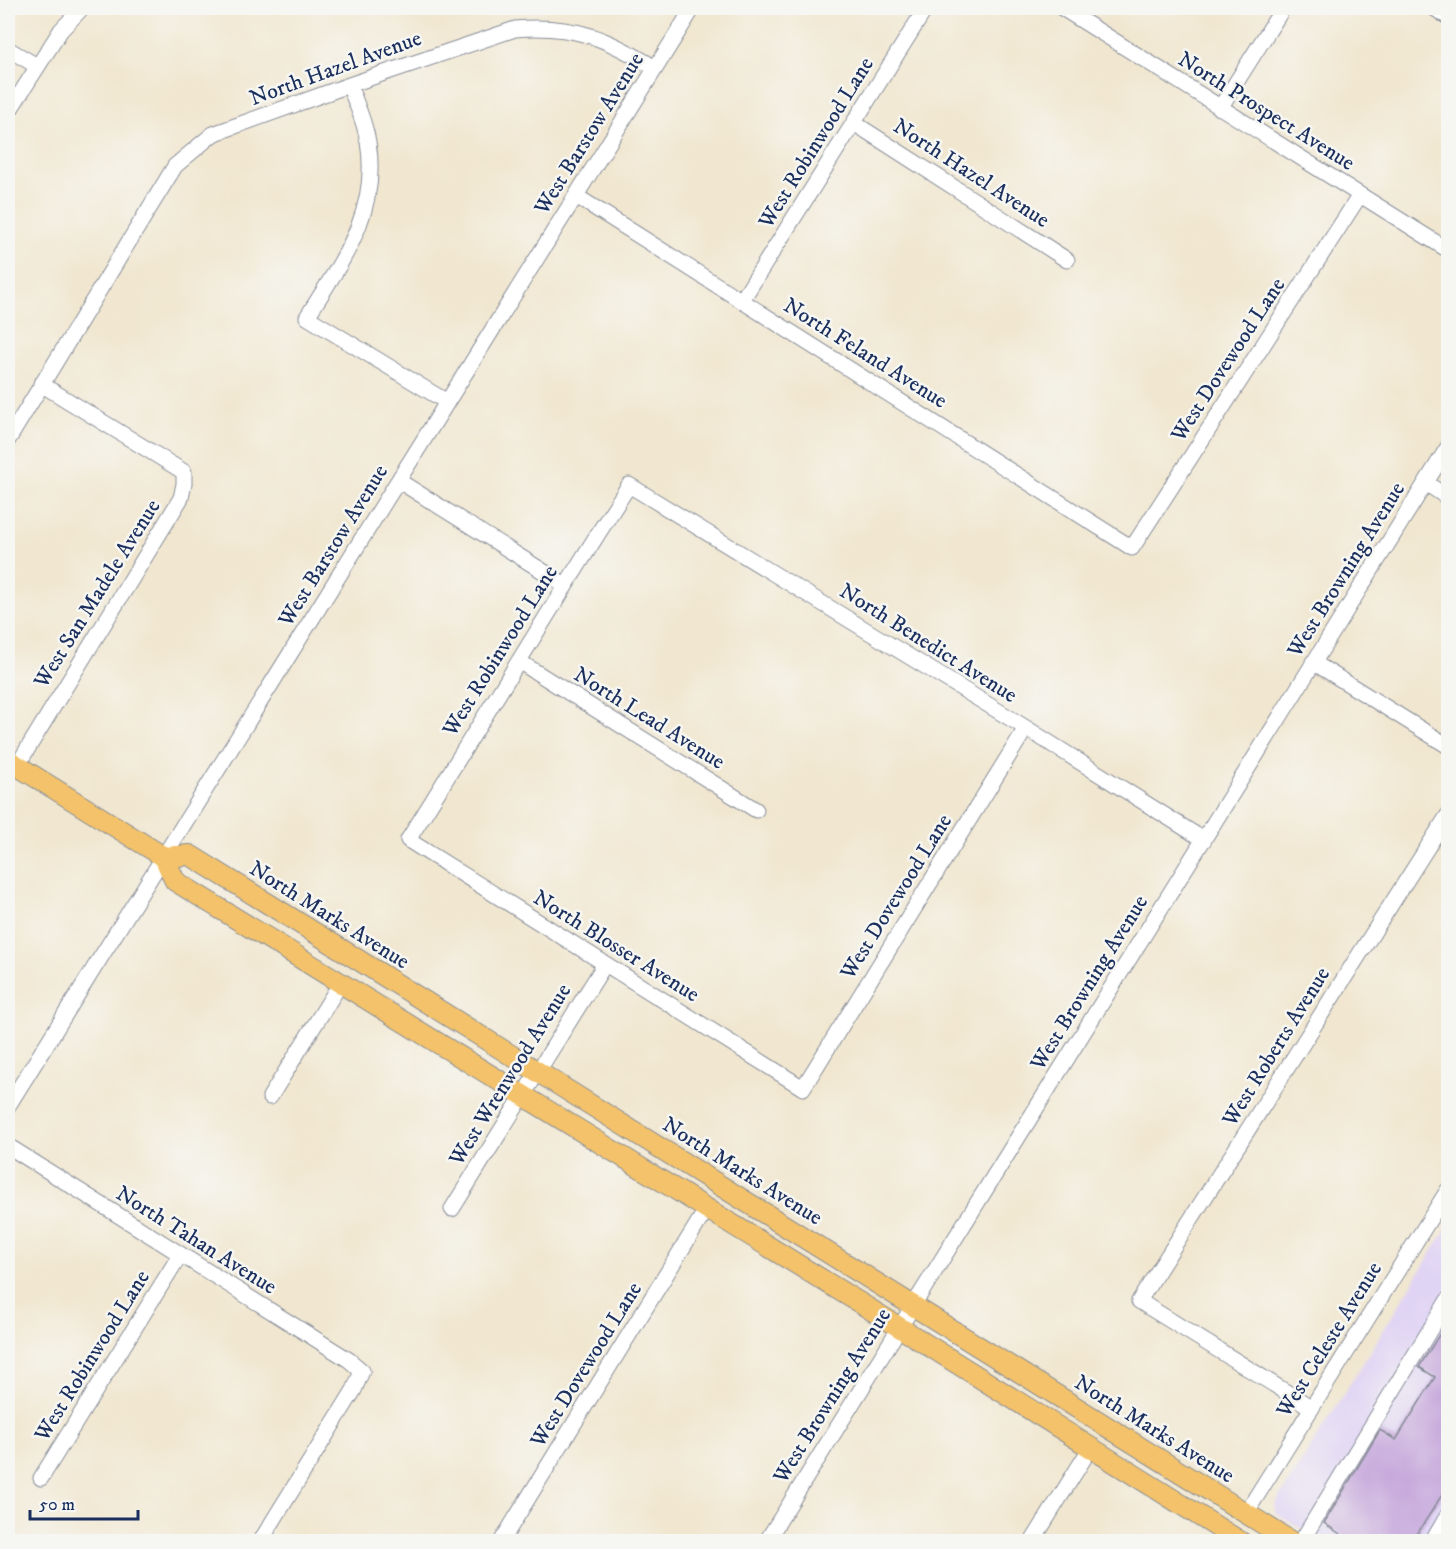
<svg xmlns="http://www.w3.org/2000/svg" width="1456" height="1549" font-family="'IM FELL DW Pica',serif">
	<style>
		.built { fill: #e0d4f4 }
		.building { fill: #c6a8dc }
		.lines { fill: none; stroke-linecap: round; stroke-linejoin: round }
		.minor-casing { stroke: #868b97; stroke-width: 17 }
		.major-casing { stroke: #868b97; stroke-width: 22 }
		.path { stroke: #868b97; stroke-width: 2; stroke-dasharray: 4.5 4.5; stroke-linecap: butt }
		.minor { stroke: #fff; stroke-width: 15 }
		.major { stroke: #f3c26a; stroke-width: 20 }
		.labels { text-anchor: middle; stroke-width: 5; stroke-linejoin: round; paint-order: stroke }
		.street-label { font-size: 22px; fill: #1b2f5e; stroke: #f6f6f2 }
	</style>
	<rect width="100%" height="100%" fill="#f6f6f2"/>
	<filter id="ink" filterUnits="userSpaceOnUse"><feTurbulence type="fractalNoise" baseFrequency=".0167" numOctaves="2"/><feDisplacementMap in="SourceGraphic" scale="12" xChannelSelector="R" yChannelSelector="G"/><feConvolveMatrix kernelMatrix="1 2 1 2 8 2 1 2 1" color-interpolation-filters="sRGB"/></filter>
	<filter id="wash" filterUnits="userSpaceOnUse"><feTurbulence type="fractalNoise" baseFrequency=".008" numOctaves="4" result="noise"/><feDisplacementMap in="SourceGraphic" scale="24" xChannelSelector="R" yChannelSelector="G"/><feGaussianBlur stdDeviation="1.35" result="paint"/><feColorMatrix in="noise" values="0 0 0 0 0 0 0 0 0 0 0 0 0 0 0 0 0 1.4 0 .05"/><feComposite in="paint" operator="in"/></filter>
	<g filter="url(#wash)">
		<rect width="100%" height="100%" fill="#f1e7d0"/>
		<path class="built" d="M 1448,1226 L 1448,1541 L 1321,1541 L 1275,1513 L 1275,1505 Z"/>
		<g id="blocks">
			<path class="building" d="M 1449,1319 L 1449,1484 L 1412,1542 L 1352,1542 L 1324,1523 L 1380,1430 L 1396,1440 L 1435,1377 L 1419,1367 Z"/>
		</g>
	</g>
	<g filter="url(#ink)">
		<use href="#blocks" fill-opacity="0" stroke="#868b97" stroke-width="1.5"/>
		<g class="lines">
			<defs>
				<path id="minor" d="M 1062,8 L 1448,250
					M 1434,8 L 1448,17
					M 8,49 L 37,66
					M 349,85 C 356,103 365,122 368,142 C 380,211 342,261 307,317 L 447,402
					M 1220,108 L 1283,8
					M 8,113 L 61,30 L 82,8
					M 854,123 L 1067,260
					M 576,196 L 1132,548 L 1360,195
					M 742,300 L 926,8
					M 8,440 L 175,166 L 213,134 L 349,85 L 515,29 C 573,24 607,38 655,68
					M 399,481 L 565,585
					M 1426,483 L 1448,498
					M 520,662 L 756,810
					M 1313,662 L 1448,746
					M 1026,728 L 803,1088 L 408,840 C 482,722 554,602 629,485 L 1026,728 L 1204,840
					M 17,766 L 181,498 L 184,484 L 184,472 L 41,384
					M 270,1097 L 340,984
					M 8,1106 L 693,8
					M 8,1146 L 349,1360 L 362,1371 L 354,1390 L 260,1542
					M 452,1209 L 605,964
					M 1312,1408 L 1139,1301 L 1448,815
					M 41,1478 L 180,1255
					M 1246,1513 L 1448,1190
					M 501,1542 L 706,1210
					M 766,1542 L 1448,447
					M 1032,1542 L 1091,1447
					M 1301,1542 L 1448,1300
					M 1432,1542 L 1448,1515"/>
				<path id="major" d="M 8,760 L 164,857 L 175,881 L 899,1327 L 1241,1542
					M 164,857 L 190,855 L 1292,1542"/>
			</defs>
			<use href="#minor" class="minor-casing"/>
			<use href="#major" class="major-casing"/>
			<path class="path" d="M 1444,1500 L 1448,1492"/>
			<use href="#minor" class="minor"/>
			<use href="#major" class="major"/>
		</g>
	</g>
	<g class="labels">
		<g class="street-label">
			<text transform="translate(335 67) rotate(-20)" y="8">North Hazel Avenue</text>
			<text transform="translate(1267 110) rotate(32)" y="8">North Prospect Avenue</text>
			<text transform="translate(588 133) rotate(-58)" y="8">West Barstow Avenue</text>
			<text transform="translate(815 142) rotate(-58)" y="8">West Robinwood Lane</text>
			<text transform="translate(972 172) rotate(33)" y="8">North Hazel Avenue</text>
			<text transform="translate(866 352) rotate(32)" y="8">North Feland Avenue</text>
			<text transform="translate(1227 359) rotate(-57)" y="8">West Dovewood Lane</text>
			<text transform="translate(332 545) rotate(-58)" y="8">West Barstow Avenue</text>
			<text transform="translate(1345 569) rotate(-58)" y="8">West Browning Avenue</text>
			<text transform="translate(96 593) rotate(-58)" y="8">West San Madele Avenue</text>
			<text transform="translate(929 642) rotate(32)" y="8">North Benedict Avenue</text>
			<text transform="translate(499 650) rotate(-58)" y="8">West Robinwood Lane</text>
			<text transform="translate(650 717) rotate(32)" y="8">North Lead Avenue</text>
			<text transform="translate(895 896) rotate(-58)" y="8">West Dovewood Lane</text>
			<text transform="translate(330 914) rotate(32)" y="8">North Marks Avenue</text>
			<text transform="translate(617 945) rotate(32)" y="8">North Blosser Avenue</text>
			<text transform="translate(1088 982) rotate(-58)" y="8">West Browning Avenue</text>
			<text transform="translate(1275 1046) rotate(-58)" y="8">West Roberts Avenue</text>
			<text transform="translate(509 1074) rotate(-58)" y="8">West Wrenwood Avenue</text>
			<text transform="translate(743 1170) rotate(32)" y="8">North Marks Avenue</text>
			<text transform="translate(197 1239) rotate(32)" y="8">North Tahan Avenue</text>
			<text transform="translate(1328 1339) rotate(-58)" y="8">West Celeste Avenue</text>
			<text transform="translate(91 1355) rotate(-58)" y="8">West Robinwood Lane</text>
			<text transform="translate(585 1364) rotate(-58)" y="8">West Dovewood Lane</text>
			<text transform="translate(831 1395) rotate(-58)" y="8">West Browning Avenue</text>
			<text transform="translate(1155 1428) rotate(32)" y="8">North Marks Avenue</text>
		</g>
	</g>
	<rect width="1456" height="1549" fill="none" stroke="#f6f6f2" stroke-width="30"/>
	<path d="M30 1510v9h108v-9" fill="none" stroke="#1b2f5e" stroke-width="3"/>
	<text x="39" y="1510" font-size="18" fill="#1b2f5e" stroke="#f6f6f2" stroke-width="4.5" paint-order="stroke">50 m</text>
</svg>
